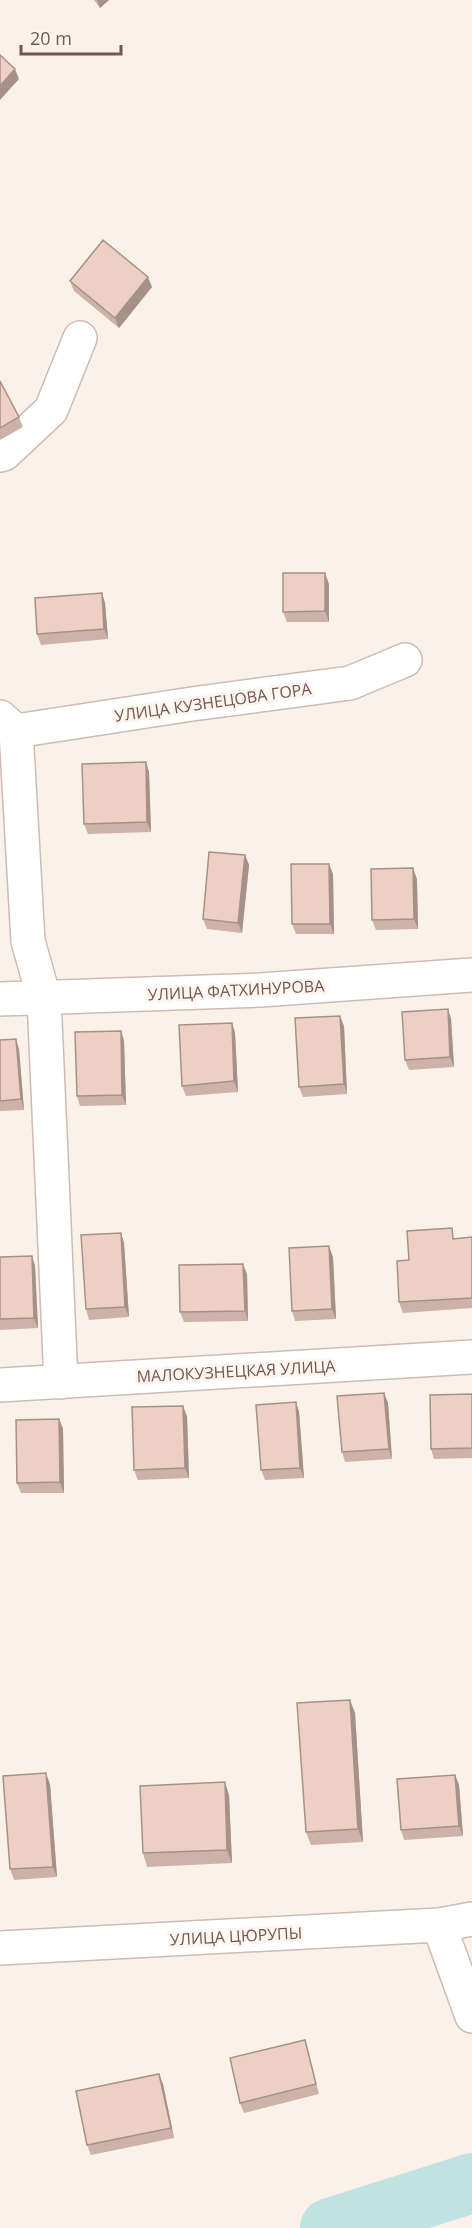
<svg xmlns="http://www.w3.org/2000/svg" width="472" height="2228" font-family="'Open Sans',sans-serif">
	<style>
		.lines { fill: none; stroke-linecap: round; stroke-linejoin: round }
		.river { stroke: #bfe2e2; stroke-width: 60 }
		.minor-casing { stroke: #cebbb3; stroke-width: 36 }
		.minor { stroke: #fff; stroke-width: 33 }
		.wall { fill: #ccb2a9 }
		.shaded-wall { fill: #a69189 }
		.building { fill: #edcfc4; stroke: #a69189; stroke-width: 1.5 }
		.labels { text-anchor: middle; stroke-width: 6; stroke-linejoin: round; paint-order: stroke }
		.street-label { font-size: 16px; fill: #73574f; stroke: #fdf6f0 }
	</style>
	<rect width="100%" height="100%" fill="#faf2e9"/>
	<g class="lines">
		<path class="river" d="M 330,2228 L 472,2183"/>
		<defs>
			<path id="minor" d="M 0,455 L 4,454 L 51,410 L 80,338
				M 0,717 L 16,731 L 28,941 L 44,998 L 61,1382
				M 16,731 L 192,704 L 350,683 L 405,660
				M 0,999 L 260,990 L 472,975
				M 0,1385 L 472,1357
				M 439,1925 L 472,2016
				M 0,1948 L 439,1925 L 472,1919"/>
		</defs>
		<use href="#minor" class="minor-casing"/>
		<use href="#minor" class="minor"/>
	</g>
	<path class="wall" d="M 94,0 L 109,0 L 100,8 Z
		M 70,281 L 152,287 L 119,328 L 74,291 Z
		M 0,381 L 19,417 L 23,427 L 0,440 Z
		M 329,584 L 329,622 L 287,622 L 283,612 Z
		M 102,593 L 105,603 L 108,639 L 41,645 L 37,634 Z
		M 146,762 L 149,772 L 151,832 L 88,834 L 84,824 Z
		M 245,855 L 249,865 L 242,933 L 207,929 L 203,919 Z
		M 333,874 L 334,934 L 296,934 L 292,924 Z
		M 417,879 L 418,929 L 376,930 L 372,920 Z
		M 448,1009 L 451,1019 L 454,1067 L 409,1070 L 405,1060 Z
		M 232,1023 L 235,1033 L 238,1092 L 186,1096 L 182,1086 Z
		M 344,1026 L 347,1094 L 303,1097 L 299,1087 Z
		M 121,1031 L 124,1041 L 126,1105 L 80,1106 L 77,1096 Z
		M 0,1040 L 19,1049 L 24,1110 L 0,1111 Z
		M 121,1233 L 124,1243 L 129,1317 L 89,1320 L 86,1309 Z
		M 472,1237 L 472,1308 L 403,1313 L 399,1302 L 409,1260 L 456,1238 Z
		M 32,1256 L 35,1266 L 38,1328 L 0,1330 L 0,1257 Z
		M 333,1257 L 336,1319 L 295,1321 L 292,1311 Z
		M 247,1274 L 248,1321 L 184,1322 L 180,1312 Z
		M 384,1393 L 388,1403 L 392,1459 L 345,1462 L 342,1452 Z
		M 472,1394 L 472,1458 L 434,1459 L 431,1449 Z
		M 296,1402 L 299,1412 L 304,1478 L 265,1480 L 261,1470 Z
		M 187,1416 L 189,1478 L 138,1480 L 134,1470 Z
		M 59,1419 L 63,1429 L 64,1493 L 21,1493 L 17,1483 Z
		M 355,1713 L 363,1842 L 311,1845 L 306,1832 Z
		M 455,1775 L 459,1785 L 463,1836 L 404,1840 L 401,1830 Z
		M 50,1784 L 57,1877 L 14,1880 L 10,1869 Z
		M 229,1795 L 232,1863 L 147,1867 L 143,1853 Z
		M 305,2040 L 308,2051 L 319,2094 L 244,2113 L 240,2103 Z
		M 163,2084 L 174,2138 L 91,2155 L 87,2145 Z"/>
	<path class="shaded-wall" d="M 97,0 L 109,0 L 100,8 Z
		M 15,69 L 19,79 L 0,100 L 0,86 Z
		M 148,277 L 152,287 L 119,328 L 115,318 Z
		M 325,573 L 329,584 L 329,622 L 325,611 Z
		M 102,593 L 105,603 L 108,639 L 104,629 Z
		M 146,762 L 149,772 L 151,832 L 147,822 Z
		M 245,855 L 249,865 L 242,933 L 238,923 Z
		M 329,864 L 333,874 L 334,934 L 330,924 Z
		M 413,868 L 417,879 L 418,929 L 414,919 Z
		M 448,1009 L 451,1019 L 454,1067 L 450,1057 Z
		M 340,1016 L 344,1026 L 347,1094 L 344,1084 Z
		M 232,1023 L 235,1033 L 238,1092 L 234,1081 Z
		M 121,1031 L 124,1041 L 126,1105 L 122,1095 Z
		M 16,1039 L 19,1049 L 24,1110 L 21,1099 Z
		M 121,1233 L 124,1243 L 129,1317 L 125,1307 Z
		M 329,1246 L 333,1257 L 336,1319 L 332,1309 Z
		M 32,1256 L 35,1266 L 38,1328 L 34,1318 Z
		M 243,1264 L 247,1274 L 248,1321 L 245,1311 Z
		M 384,1393 L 388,1403 L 392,1459 L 389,1449 Z
		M 296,1402 L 299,1412 L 304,1478 L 300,1468 Z
		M 183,1406 L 187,1416 L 189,1478 L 185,1468 Z
		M 59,1419 L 63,1429 L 64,1493 L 60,1482 Z
		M 350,1700 L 355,1713 L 363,1842 L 358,1829 Z
		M 46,1773 L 50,1784 L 57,1877 L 53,1867 Z
		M 455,1775 L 459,1785 L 463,1836 L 459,1826 Z
		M 225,1782 L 229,1795 L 232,1863 L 227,1850 Z
		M 159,2074 L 163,2084 L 174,2138 L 171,2128 Z"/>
	<path class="building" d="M 0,55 L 15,69 L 0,86 Z
		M 103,240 L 148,277 L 115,318 L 70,281 Z
		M 0,381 L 19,417 L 0,428 Z
		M 283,573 L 325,573 L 325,611 L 283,612 Z
		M 102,593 L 104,629 L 37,634 L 35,598 Z
		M 146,762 L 147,822 L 84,824 L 82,764 Z
		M 209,852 L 245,855 L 238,923 L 203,919 Z
		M 291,864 L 329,864 L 330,924 L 292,924 Z
		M 413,868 L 414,919 L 372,920 L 371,869 Z
		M 448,1009 L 450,1057 L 405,1060 L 402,1012 Z
		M 340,1016 L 344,1084 L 299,1087 L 295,1018 Z
		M 232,1023 L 234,1081 L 182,1086 L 179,1025 Z
		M 121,1031 L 122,1095 L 77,1096 L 75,1032 Z
		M 16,1039 L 21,1099 L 0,1101 L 0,1040 Z
		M 452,1228 L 453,1239 L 472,1237 L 472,1298 L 399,1302 L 397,1261 L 409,1260 L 407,1231 Z
		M 121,1233 L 125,1307 L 86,1309 L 81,1235 Z
		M 329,1246 L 332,1309 L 292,1311 L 289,1248 Z
		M 32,1256 L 34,1318 L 0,1319 L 0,1257 Z
		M 243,1264 L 245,1311 L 180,1312 L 179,1265 Z
		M 384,1393 L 389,1449 L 342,1452 L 337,1396 Z
		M 472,1394 L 472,1448 L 431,1449 L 430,1395 Z
		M 296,1402 L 300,1468 L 261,1470 L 256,1405 Z
		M 183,1406 L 185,1468 L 134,1470 L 132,1407 Z
		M 59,1419 L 60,1482 L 17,1483 L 16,1420 Z
		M 350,1700 L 358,1829 L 306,1832 L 297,1703 Z
		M 46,1773 L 53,1867 L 10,1869 L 3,1776 Z
		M 455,1775 L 459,1826 L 401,1830 L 397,1779 Z
		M 225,1782 L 227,1850 L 143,1853 L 140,1786 Z
		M 305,2040 L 316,2084 L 240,2103 L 230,2058 Z
		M 159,2074 L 171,2128 L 87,2145 L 76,2091 Z"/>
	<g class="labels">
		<g class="street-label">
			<text transform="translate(213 702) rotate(-8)" y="6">УЛИЦА КУЗНЕЦОВА ГОРА</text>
			<text transform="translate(236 990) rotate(-3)" y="6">УЛИЦА ФАТХИНУРОВА</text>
			<text transform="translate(236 1371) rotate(-3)" y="6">МАЛОКУЗНЕЦКАЯ УЛИЦА</text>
			<text transform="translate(236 1936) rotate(-3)" y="6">УЛИЦА ЦЮРУПЫ</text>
		</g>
	</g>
	<path d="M21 45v9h100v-9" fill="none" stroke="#73574f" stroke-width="3"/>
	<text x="30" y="45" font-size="18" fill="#73574f" stroke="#fdf6f0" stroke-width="4.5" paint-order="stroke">20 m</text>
</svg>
